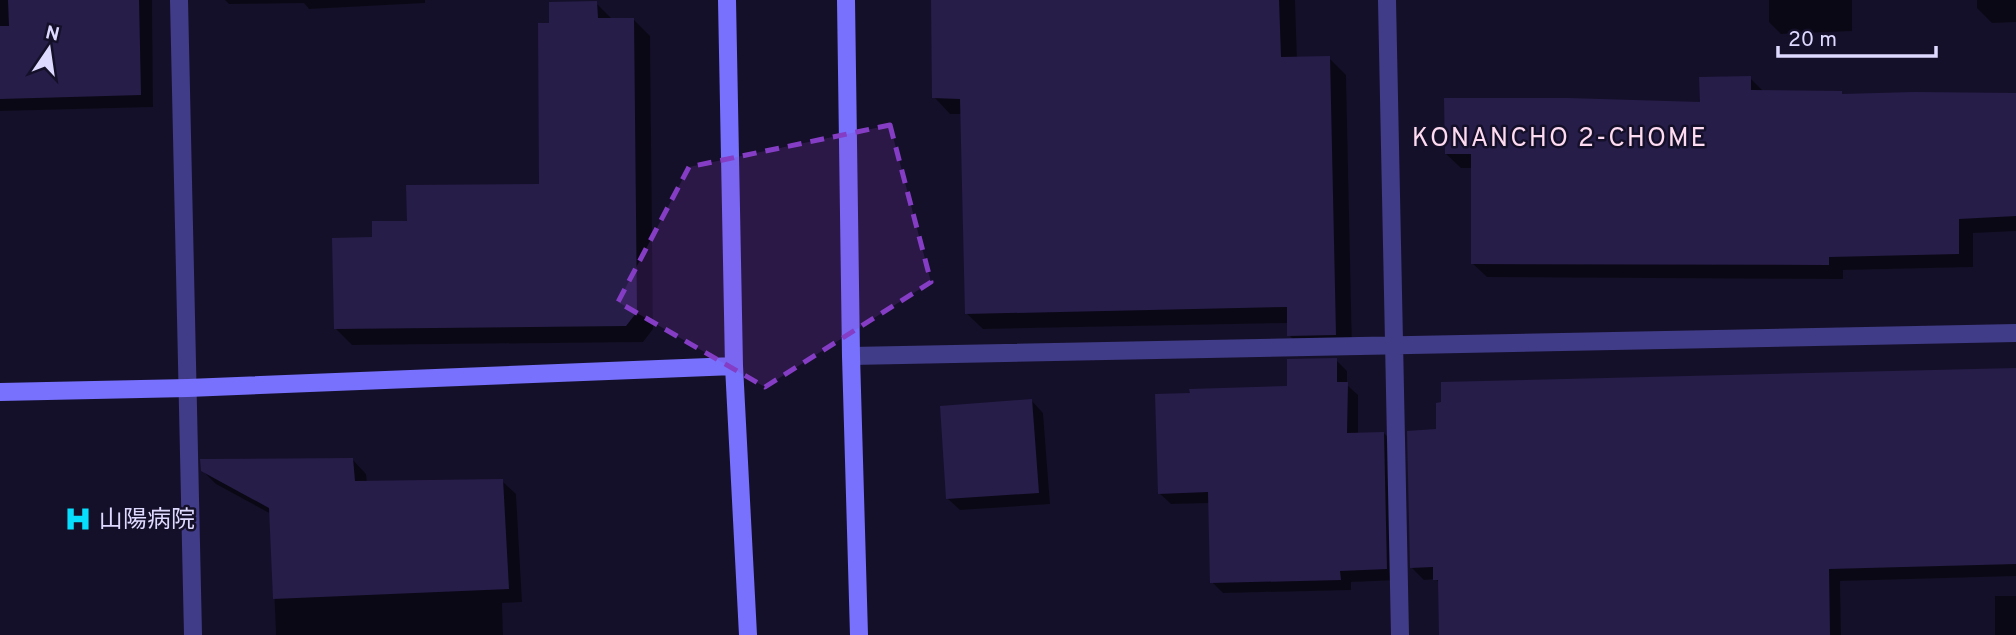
<svg xmlns="http://www.w3.org/2000/svg" width="2016" height="635" font-family="Overpass,'Noto Sans JP',sans-serif">
	<style>
		.shadow { fill: #0007 }
		.building { fill: #271d49 }
		.lines { fill: none; stroke-linecap: round; stroke-linejoin: round }
		.street { stroke: #413c87; stroke-width: 18 }
		.secondary { stroke: #7871fd; stroke-width: 18 }
		.marked { fill: #853dc5; fill-opacity: 0.2; stroke: #853dc5; stroke-width: 5; stroke-dasharray: 14 9; stroke-linejoin: round }
		.labels { text-anchor: middle; stroke-width: 5; stroke-linejoin: round; paint-order: stroke }
		.poi-label { font-size: 24px; fill: #ded9fe; stroke: #151029; text-anchor: start }
		.neighbourhood-label { font-size: 26px; letter-spacing: 2px; fill: #ffdbf1; stroke: #151029 }
	</style>
	<rect width="100%" height="100%" fill="#151029"/>
	<path class="shadow" d="M 0,0 L 152,0 L 153,107 L 0,111 Z
		M 225,0 L 425,0 L 425,3 L 309,9 L 304,3 L 229,4 Z
		M 932,0 L 1295,0 L 1297,59 L 1329,58 L 1346,75 L 1352,351 L 1305,352 L 1289,335 L 1289,323 L 983,329 L 966,313 L 962,114 L 950,114 L 934,97 Z
		M 1769,0 L 1852,0 L 1852,31 L 1781,34 L 1769,22 Z
		M 1977,0 L 2016,0 L 2016,22 L 1992,23 L 1977,8 Z
		M 596,3 L 613,20 L 633,19 L 650,36 L 653,329 L 643,342 L 352,345 L 336,329 L 374,239 L 409,222 L 541,186 Z
		M 1750,78 L 1764,92 L 1841,93 L 1844,96 L 2016,95 L 2016,231 L 1973,233 L 1973,267 L 1843,270 L 1843,279 L 1487,277 L 1472,263 L 1472,168 L 1461,168 L 1446,154 L 1702,104 Z
		M 1336,360 L 1347,371 L 1347,385 L 1358,395 L 1358,434 L 1384,433 L 1395,445 L 1398,580 L 1351,582 L 1351,590 L 1223,593 L 1212,582 L 1210,503 L 1171,504 L 1159,493 L 1288,388 Z
		M 2016,370 L 2016,576 L 1840,581 L 1841,635 L 1441,635 L 1439,583 L 1436,579 L 1424,580 L 1412,568 Z
		M 1032,401 L 1043,413 L 1050,504 L 960,510 L 948,499 Z
		M 353,460 L 366,474 L 367,483 L 502,481 L 516,494 L 522,602 L 502,603 L 503,635 L 276,635 L 271,514 L 216,484 L 202,470 Z
		M 1995,596 L 2016,596 L 2016,635 L 1995,635 Z"/>
	<path class="building" d="M 8,0 L 139,0 L 141,95 L 0,99 L 0,26 L 9,26 Z
		M 931,0 L 1279,0 L 1281,57 L 1330,56 L 1336,335 L 1287,336 L 1287,307 L 965,314 L 960,99 L 932,98 Z
		M 597,1 L 598,18 L 634,18 L 637,312 L 626,326 L 334,329 L 332,238 L 372,237 L 372,221 L 407,221 L 406,185 L 539,184 L 538,23 L 549,23 L 549,2 Z
		M 1751,76 L 1751,90 L 1842,91 L 1842,94 L 1914,92 L 2016,93 L 2016,216 L 1959,219 L 1959,254 L 1829,257 L 1829,265 L 1471,264 L 1471,154 L 1445,154 L 1444,98 L 1568,98 L 1700,102 L 1699,77 Z
		M 1337,358 L 1337,382 L 1348,382 L 1347,433 L 1384,432 L 1387,569 L 1340,571 L 1341,580 L 1210,583 L 1208,492 L 1158,494 L 1155,394 L 1190,393 L 1189,389 L 1287,386 L 1287,359 Z
		M 2016,368 L 2016,564 L 1829,569 L 1830,635 L 1439,635 L 1438,580 L 1433,580 L 1433,567 L 1410,568 L 1407,431 L 1436,429 L 1436,403 L 1441,402 L 1441,382 Z
		M 1032,399 L 1039,493 L 946,499 L 940,406 Z
		M 353,458 L 355,481 L 503,479 L 509,589 L 273,599 L 269,508 L 201,471 L 200,459 Z"/>
	<g class="lines">
		<path class="street" d="M 179,0 L 193,635
			M 1387,0 L 1400,635
			M 851,356 L 2016,333"/>
		<path class="secondary" d="M 727,0 L 734,366 L 748,635
			M 846,0 L 851,356 L 859,635
			M 0,392 L 188,388 L 734,366"/>
	</g>
	<path class="marked" d="M 890,125 L 931,282 L 765,387 L 618,302 L 689,167 Z"/>
	<defs>
		<symbol id="hospital-bare" viewBox="-9 -9 18 18"><path d="M-5-5h3v3.5h4V-5h3V5h-3V1.5h-4V5h-3Z" fill="#07ddfc" stroke="#151029" stroke-width="2.5" paint-order="stroke"/></symbol>
	</defs>
	<g fill-rule="evenodd">
		<use href="#hospital-bare" x="59" y="500" width="38" height="38"/>
	</g>
	<g class="labels">
		<g class="poi-label">
			<text x="99" y="527">山陽病院</text>
		</g>
		<g class="neighbourhood-label">
			<text x="1560" y="146">KONANCHO 2-CHOME</text>
		</g>
	</g>
	<g transform="translate(49 49) rotate(13)" stroke="#151029" stroke-width="5" paint-order="stroke">
	<path d="M0-5L12 26L0 18L-12 26Z" fill="#ded9fe"/>
	<text y="-10" font-size="19" font-weight="bold" text-anchor="middle" fill="#ded9fe">N</text>
	</g>
	<path d="M1778 46v10h158v-10" fill="none" stroke="#ded9fe" stroke-width="3.5"/>
	<text x="1788" y="46" font-size="21" fill="#ded9fe" stroke="#151029" stroke-width="5" paint-order="stroke">20 m</text>
</svg>
